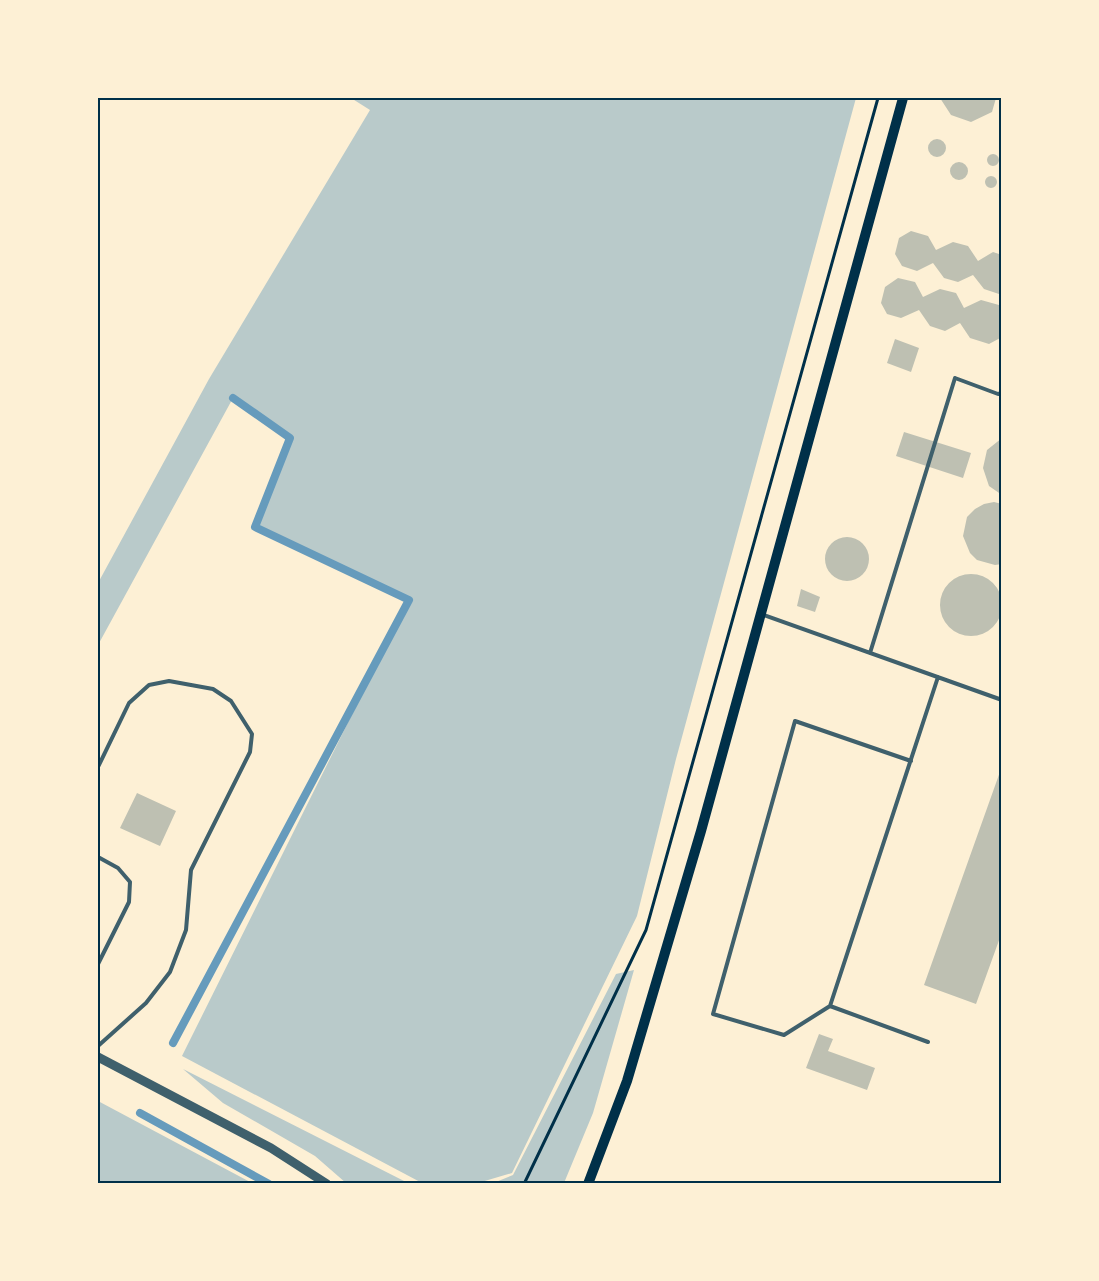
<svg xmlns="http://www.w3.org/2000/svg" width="1099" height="1281" font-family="Helvetica,sans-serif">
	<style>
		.green { fill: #b9caca }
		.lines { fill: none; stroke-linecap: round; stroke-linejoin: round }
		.stream { stroke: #669bbc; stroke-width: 8 }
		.building { fill: #bec0b2 }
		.path { stroke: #003049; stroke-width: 3 }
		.service { stroke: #3f606c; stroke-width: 4 }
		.tertiary { stroke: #3f606c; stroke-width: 9 }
		.secondary { stroke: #003049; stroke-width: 10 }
		.neatline { fill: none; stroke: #003049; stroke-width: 2 }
	</style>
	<rect width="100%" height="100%" fill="#fdf0d5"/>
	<path class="green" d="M 351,98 L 856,98 L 676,759 L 637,916 L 512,1173 L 478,1183 L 422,1183 L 182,1056 L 409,600 L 255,527 L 290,437 L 233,398 L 98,645 L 98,583 L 209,379 L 370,110 Z
		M 634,970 L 593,1113 L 564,1183 L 491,1184 L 513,1175 L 616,974 Z
		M 183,1069 L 408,1183 L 346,1183 L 315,1156 L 223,1103 Z
		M 98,1101 L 252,1183 L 98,1183 Z"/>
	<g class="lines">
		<path class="stream" d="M 173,1043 L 409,600 L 255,527 L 290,438 L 233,398
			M 140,1113 L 269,1184"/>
	</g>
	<path class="building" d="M 940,98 L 996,98 L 992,112 L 971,122 L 951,115 Z
		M928 148a9 9 0 1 1 18 0a9 9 0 1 1-18 0Z
		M987 160a6 6 0 1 1 12 0a6 6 0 1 1-12 0Z
		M950 171a9 9 0 1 1 18 0a9 9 0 1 1-18 0Z
		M985 182a6 6 0 1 1 12 0a6 6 0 1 1-12 0Z
		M 911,231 L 928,236 L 936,250 L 953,242 L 968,246 L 978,261 L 993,252 L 1002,255 L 1002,295 L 984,289 L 973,275 L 958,282 L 944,278 L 933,263 L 917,271 L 902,266 L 895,254 L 899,238 Z
		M 898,278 L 915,282 L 923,297 L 940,289 L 956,293 L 964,308 L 981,300 L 999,305 L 1002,308 L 1002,337 L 989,344 L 970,338 L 960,323 L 945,331 L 930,326 L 919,310 L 901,318 L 887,314 L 881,303 L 885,287 Z
		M 895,339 L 919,348 L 911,372 L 887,363 Z
		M 904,432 L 971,453 L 963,478 L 896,456 Z
		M 1002,438 L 1002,495 L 989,486 L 983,468 L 987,450 Z
		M 994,502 L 1002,504 L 1002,564 L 995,565 L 977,560 L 970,553 L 963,536 L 967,517 L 975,509 L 984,504 Z
		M825 559a22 22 0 1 1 44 0a22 22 0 1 1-44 0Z
		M940 605a31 31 0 1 1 62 0a31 31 0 1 1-62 0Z
		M 801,589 L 820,597 L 815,612 L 797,606 Z
		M 1001,769 L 1002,932 L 976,1004 L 924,985 Z
		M 137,793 L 176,811 L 160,846 L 120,828 Z
		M 819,1034 L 833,1039 L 828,1051 L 875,1068 L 867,1090 L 806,1068 Z"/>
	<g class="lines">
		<path class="path" d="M 524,1184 L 646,930 L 878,98"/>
		<path class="service" d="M 761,614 L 1002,700
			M 870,653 L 955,378 L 998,394 L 1002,393
			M 911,761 L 795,721 L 713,1014 L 784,1035 L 830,1006 L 938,677
			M 98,767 L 129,703 L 149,685 L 169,681 L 213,689 L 231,701 L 252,734 L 250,752 L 191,870 L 186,930 L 170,972 L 146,1003 L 98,1046
			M 98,857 L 118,868 L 130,882 L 129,902 L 98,964
			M 830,1006 L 928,1042"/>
		<path class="tertiary" d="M 98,1057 L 271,1148 L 327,1184"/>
		<path class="secondary" d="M 588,1184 L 627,1081 L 701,831 L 903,98"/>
	</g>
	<rect width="1099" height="1281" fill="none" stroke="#fdf0d5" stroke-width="198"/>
	<rect x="99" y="99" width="901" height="1083" class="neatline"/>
</svg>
